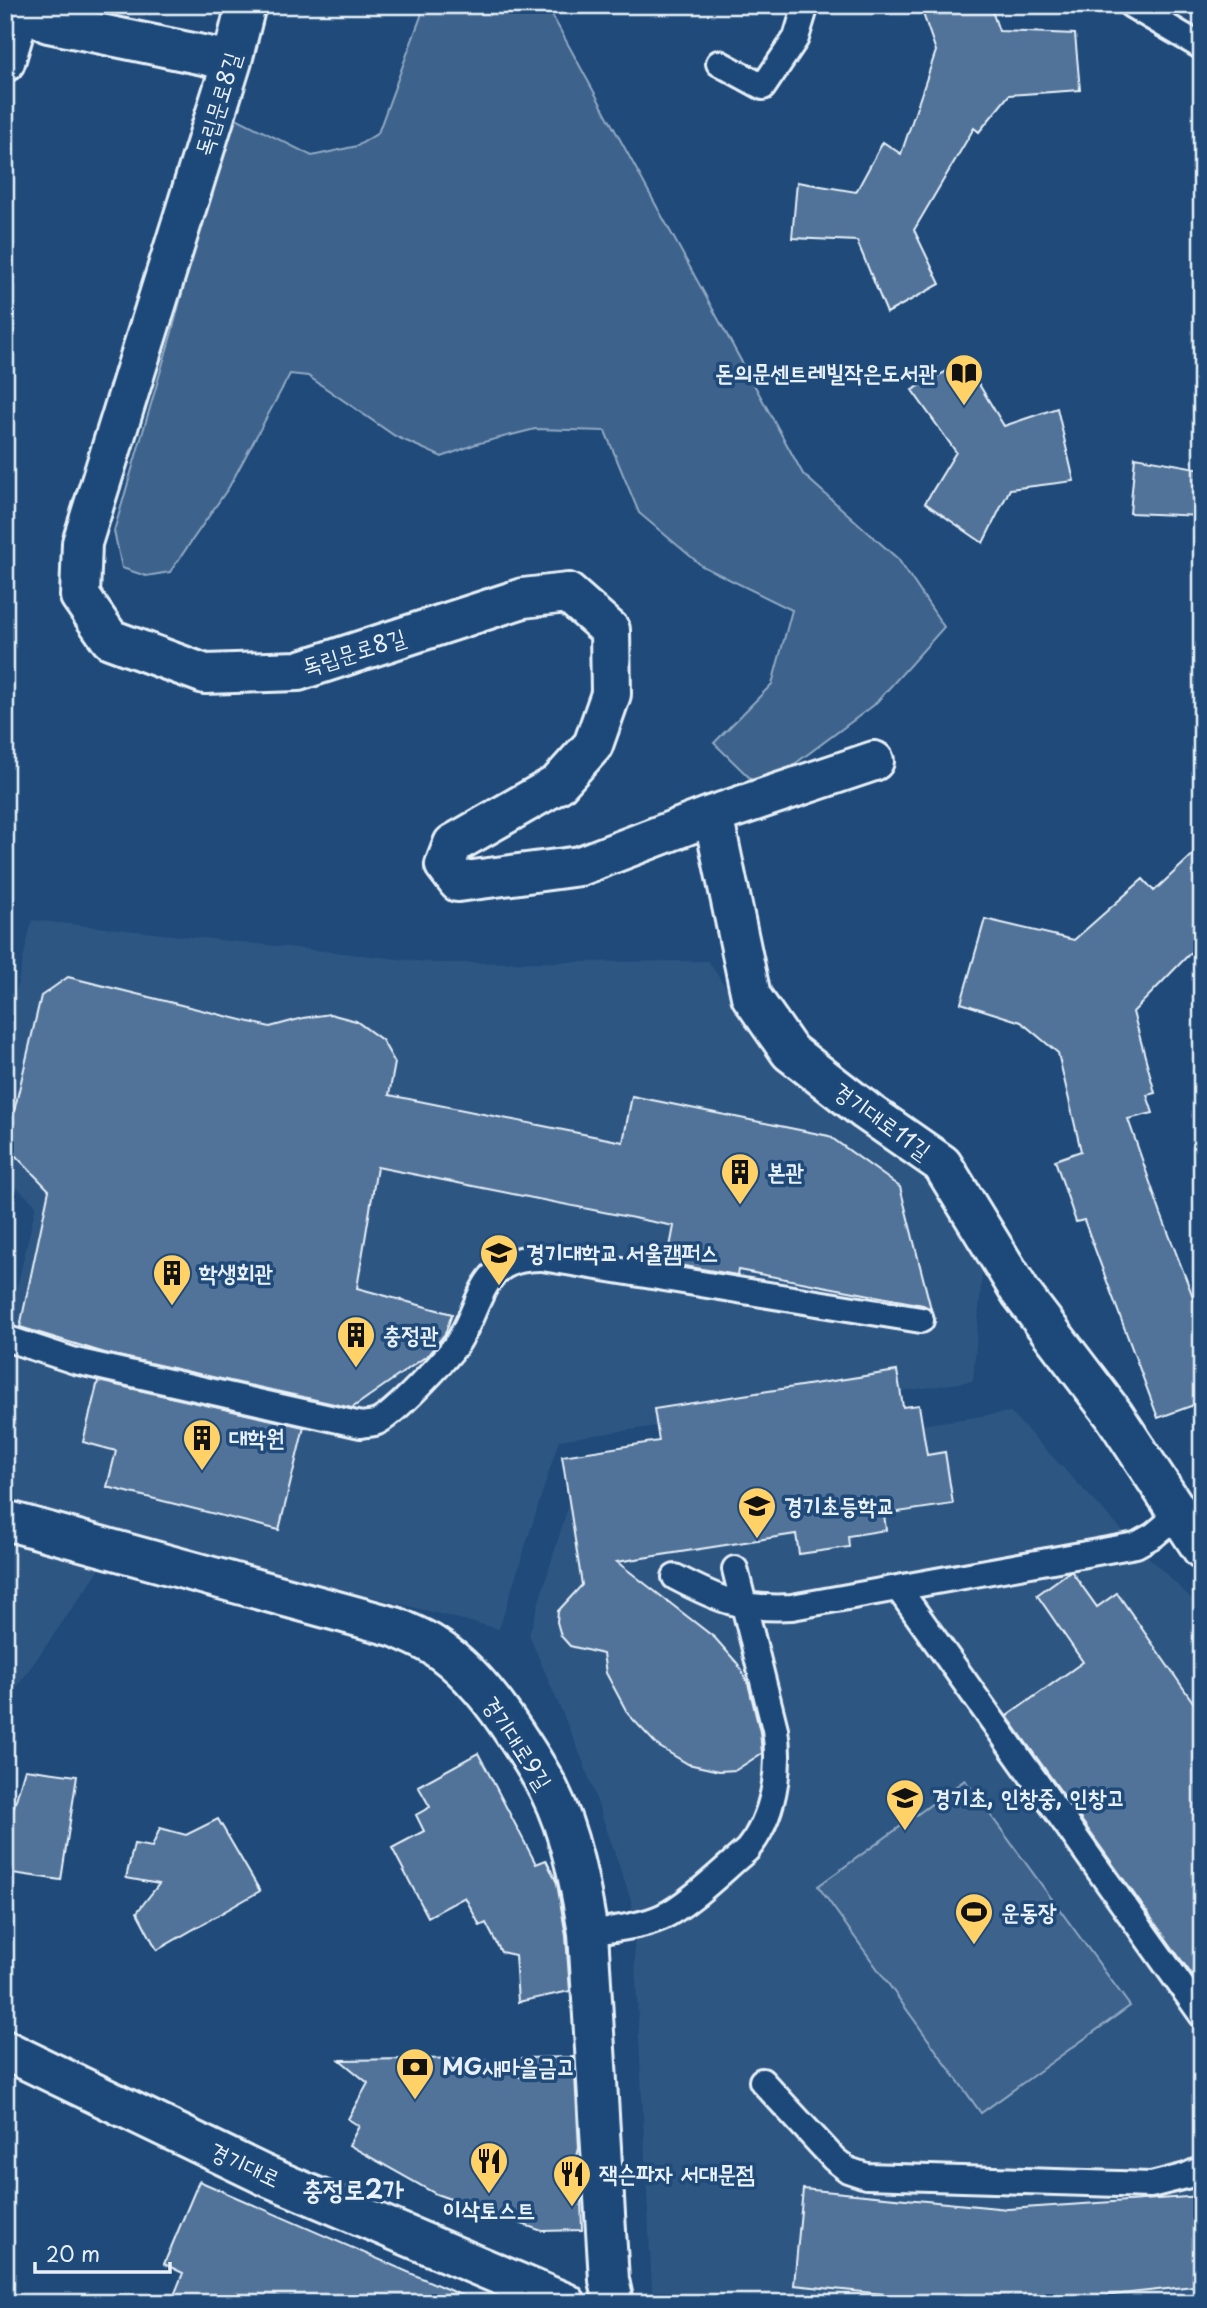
<svg xmlns="http://www.w3.org/2000/svg" width="1207" height="2308" font-family="'Playpen Sans','Poor Story',sans-serif">
	<style>
		.built { fill: #2e5683 }
		.green { fill: #3c628c; stroke: #92aac2; stroke-width: 2 }
		.building { fill: #517399; stroke: #e8f1f8; stroke-width: 2 }
		.lines { fill: none; stroke-linecap: round; stroke-linejoin: round }
		.service-casing { stroke: #e8f1f8; stroke-width: 30 }
		.minor-casing { stroke: #e8f1f8; stroke-width: 44 }
		.secondary-casing { stroke: #e8f1f8; stroke-width: 44 }
		.service { stroke: #1f4a7a; stroke-width: 24 }
		.minor { stroke: #1f4a7a; stroke-width: 38 }
		.secondary { stroke: #1f4a7a; stroke-width: 38 }
		.labels { text-anchor: middle; stroke-width: 7; stroke-linejoin: round; paint-order: stroke }
		.street-label { font-size: 23px; fill: #e8f1f8; stroke: #1f4a7a }
		.poi-label { font-size: 23px; font-weight: bold; fill: #e8f1f8; stroke: #1f4a7a; text-anchor: start }
		.quarter-label { font-size: 26px; font-weight: bold; fill: #e8f1f8; stroke: #1f4a7a }
	</style>
	<rect width="100%" height="100%" fill="#1f4a7a"/>
	<filter id="ink" filterUnits="userSpaceOnUse"><feTurbulence type="fractalNoise" baseFrequency=".0143" numOctaves="2"/><feDisplacementMap in="SourceGraphic" scale="14" xChannelSelector="R" yChannelSelector="G"/><feConvolveMatrix kernelMatrix="1 2 1 2 8 2 1 2 1" color-interpolation-filters="sRGB"/></filter>
	<g filter="url(#ink)">
		<path class="built" d="M 32,920 L 436,963 L 708,961 L 782,1070 L 939,1191 L 983,1261 L 973,1381 L 559,1440 L 499,1629 L 321,1584 L 5,1498 L 5,1325 L 8,1326 L 36,1205 L 5,1177 L 5,1040 Z
			M 1010,1412 L 1136,1545 L 1202,1609 L 1202,2303 L 841,2303 L 652,2291 L 632,1903 L 583,1761 L 529,1635 L 578,1474 Z
			M 5,1535 L 104,1563 L 5,1704 Z"/>
		<path class="green" d="M 421,5 L 513,5 L 552,15 L 803,474 L 898,559 L 944,627 L 874,705 L 761,789 L 714,743 L 772,684 L 792,610 L 702,566 L 639,513 L 605,431 L 535,429 L 476,444 L 442,457 L 395,436 L 308,376 L 290,374 L 229,487 L 170,572 L 146,576 L 122,568 L 114,531 L 172,332 L 228,114 L 312,156 L 357,146 L 378,133 L 421,16 Z
			M 965,1780 L 1130,2006 L 981,2113 L 818,1886 Z"/>
		<path class="building" d="M 920,5 L 990,5 L 999,31 L 1075,34 L 1080,90 L 1009,95 L 979,132 L 974,128 L 914,230 L 940,284 L 887,313 L 857,241 L 792,238 L 797,182 L 856,192 L 883,142 L 901,154 L 936,51 Z
			M 965,361 L 1004,426 L 1057,408 L 1074,481 L 1010,489 L 983,543 L 925,503 L 956,452 L 912,390 Z
			M 1135,457 L 1202,469 L 1202,516 L 1130,513 Z
			M 1202,846 L 1202,941 L 1133,1012 L 1155,1093 L 1147,1095 L 1153,1113 L 1128,1119 L 1161,1214 L 1202,1320 L 1202,1402 L 1158,1418 L 1084,1220 L 1076,1222 L 1055,1160 L 1081,1151 L 1058,1053 L 1021,1022 L 961,1003 L 985,919 L 1074,940 L 1143,879 L 1154,891 Z
			M 68,977 L 270,1027 L 303,1018 L 330,1014 L 356,1021 L 382,1040 L 395,1063 L 389,1095 L 623,1142 L 632,1096 L 829,1136 L 900,1187 L 931,1309 L 923,1305 L 738,1270 L 737,1275 L 667,1263 L 674,1226 L 377,1167 L 357,1288 L 452,1314 L 445,1334 L 428,1355 L 352,1408 L 105,1353 L 20,1327 L 49,1190 L 6,1146 L 41,996 Z
			M 897,1371 L 903,1407 L 919,1405 L 927,1455 L 945,1452 L 953,1504 L 884,1514 L 886,1530 L 848,1536 L 849,1547 L 799,1554 L 796,1534 L 617,1562 L 715,1638 L 738,1664 L 748,1683 L 760,1732 L 762,1753 L 736,1770 L 719,1771 L 688,1764 L 658,1746 L 628,1714 L 606,1673 L 603,1654 L 570,1646 L 561,1636 L 557,1622 L 558,1611 L 582,1585 L 562,1456 L 659,1441 L 654,1409 Z
			M 98,1381 L 304,1427 L 279,1530 L 107,1487 L 116,1451 L 83,1442 Z
			M 1069,1572 L 1072,1572 L 1097,1607 L 1117,1593 L 1202,1715 L 1202,1989 L 1007,1716 L 1083,1662 L 1037,1595 Z
			M 478,1753 L 536,1864 L 546,1860 L 557,1883 L 566,1936 L 570,1991 L 518,2002 L 515,1955 L 501,1952 L 486,1923 L 480,1926 L 465,1897 L 428,1917 L 392,1848 L 424,1831 L 416,1815 L 430,1807 L 418,1786 Z
			M 25,1769 L 77,1776 L 61,1880 L 5,1872 L 10,1820 Z
			M 218,1819 L 260,1891 L 157,1950 L 137,1912 L 159,1884 L 126,1878 L 134,1844 L 152,1847 L 160,1828 L 186,1835 Z
			M 574,2057 L 579,2148 L 575,2165 L 580,2165 L 582,2230 L 542,2231 L 436,2194 L 349,2145 L 359,2126 L 348,2119 L 368,2083 L 340,2060 L 483,2058 L 524,2079 L 522,2058 Z
			M 199,2181 L 479,2303 L 171,2303 L 183,2273 L 164,2264 Z
			M 803,2189 L 1008,2209 L 1202,2196 L 1202,2285 L 1041,2303 L 972,2303 L 794,2285 Z"/>
		<g class="lines">
			<defs>
				<path id="service" d="M 1131,5 L 1202,47
					M 719,63 L 763,87 L 796,38 L 806,5
					M 5,1338 L 75,1361 L 361,1425 C 366,1424 373,1424 377,1422 C 392,1417 449,1356 458,1342 C 484,1300 480,1257 542,1258 L 921,1320
					M 675,1577 C 719,1600 742,1610 792,1607 L 1136,1545 L 1154,1535 L 1179,1514
					M 898,1588 L 1202,2015
					M 588,1933 C 611,1929 640,1927 662,1917 C 688,1905 724,1869 747,1850 C 774,1817 781,1770 775,1729 L 735,1569
					M 762,2081 L 834,2159 L 848,2170 L 866,2176 L 1151,2185 L 1186,2176 L 1202,2169"/>
				<path id="minor" d="M 22,5 L 48,23 L 232,61
					M 246,5 L 232,61 L 82,543 L 80,596 L 110,639 L 205,674 L 298,671 L 523,598 L 568,593 L 610,630 L 611,694 L 593,745 L 558,784 L 453,844 L 445,865 L 458,882 L 580,866 L 713,815
					M 5,62 L 22,5
					M 874,761 L 713,815 L 751,996 L 790,1052 L 866,1111 L 942,1164 L 1021,1293 L 1114,1415 L 1202,1549
					M 5,1520 L 395,1627 C 408,1633 422,1638 434,1646 C 464,1665 487,1693 507,1722 C 522,1744 537,1766 549,1790 C 571,1834 580,1885 588,1933 L 609,2280 L 614,2303"/>
				<path id="secondary" d="M 5,2050 L 264,2175 L 566,2303"/>
			</defs>
			<use href="#service" class="service-casing"/>
			<use href="#minor" class="minor-casing"/>
			<use href="#secondary" class="secondary-casing"/>
			<use href="#service" class="service"/>
			<use href="#minor" class="minor"/>
			<use href="#secondary" class="secondary"/>
		</g>
	</g>
	<defs>
		<symbol id="library-pin" viewBox="-11 -11 22 30"><path d="M0 17L-7.5 6A9.5 9.5 0 1 1 7.5 6Z" fill="#ffd166" stroke="#1f4a7a"/><path d="M-6-4Q-3-5.5-.7-3.5V5Q-3 3-6 4ZM6-4Q3-5.5 .7-3.5V5Q3 3 6 4Z" fill="#111"/></symbol>
		<symbol id="building-pin" viewBox="-11 -11 22 30"><path d="M0 17L-7.5 6A9.5 9.5 0 1 1 7.5 6Z" fill="#ffd166" stroke="#1f4a7a"/><path d="M-4-6H4V6H1V3H-1V6H-4ZM-2.5-4.3h1.7v1.8h-1.7ZM.8-4.3h1.7v1.8H.8ZM-2.5-1h1.7V.8h-1.7ZM.8-1h1.7V.8H.8Z" fill="#111"/></symbol>
		<symbol id="university-pin" viewBox="-11 -11 22 30"><path d="M0 17L-7.5 6A9.5 9.5 0 1 1 7.5 6Z" fill="#ffd166" stroke="#1f4a7a"/><path d="M0-5L7-2L0 1L-7-2ZM-4 1L0 2.5L4 1V4Q0 6-4 4Z" fill="#111"/></symbol>
		<symbol id="school-pin" viewBox="-11 -11 22 30"><path d="M0 17L-7.5 6A9.5 9.5 0 1 1 7.5 6Z" fill="#ffd166" stroke="#1f4a7a"/><path d="M0-5L7-2L0 1L-7-2ZM-4 1L0 2.5L4 1V4Q0 6-4 4Z" fill="#111"/></symbol>
		<symbol id="stadium-pin" viewBox="-11 -11 22 30"><path d="M0 17L-7.5 6A9.5 9.5 0 1 1 7.5 6Z" fill="#ffd166" stroke="#1f4a7a"/><path d="M0-5a6.5 5 0 1 0 0 10a6.5 5 0 1 0 0-10ZM-3.5-1.8h7v3.6h-7Z" fill="#111"/></symbol>
		<symbol id="bank-pin" viewBox="-11 -11 22 30"><path d="M0 17L-7.5 6A9.5 9.5 0 1 1 7.5 6Z" fill="#ffd166" stroke="#1f4a7a"/><path d="M-6-4H6V4H-6ZM0-2.3a2.3 2.3 0 1 0 0 4.6a2.3 2.3 0 1 0 0-4.6Z" fill="#111"/></symbol>
		<symbol id="restaurant-pin" viewBox="-11 -11 22 30"><path d="M0 17L-7.5 6A9.5 9.5 0 1 1 7.5 6Z" fill="#ffd166" stroke="#1f4a7a"/><path d="M-5-6h1v4h1v-4h1v4h1v-4h1v5L-1.5 .5V6h-2V.5L-5-1ZM5-6V6H3V1.5H1.5Q1.5-4 5-6Z" fill="#111"/></symbol>
	</defs>
	<g fill-rule="evenodd">
		<use href="#library-pin" x="942" y="351" width="44" height="60"/>
		<use href="#building-pin" x="718" y="1150" width="44" height="60"/>
		<use href="#university-pin" x="477" y="1231" width="44" height="60"/>
		<use href="#building-pin" x="150" y="1251" width="44" height="60"/>
		<use href="#building-pin" x="334" y="1313" width="44" height="60"/>
		<use href="#building-pin" x="180" y="1416" width="44" height="60"/>
		<use href="#school-pin" x="735" y="1484" width="44" height="60"/>
		<use href="#school-pin" x="883" y="1776" width="44" height="60"/>
		<use href="#stadium-pin" x="952" y="1890" width="44" height="60"/>
		<use href="#bank-pin" x="393" y="2045" width="44" height="60"/>
		<use href="#restaurant-pin" x="467" y="2139" width="44" height="60"/>
		<use href="#restaurant-pin" x="550" y="2152" width="44" height="60"/>
	</g>
	<g class="labels">
		<g class="street-label">
			<text transform="translate(218 104) rotate(-73)" y="8">독립문로8길</text>
			<text transform="translate(354 652) rotate(-17)" y="8">독립문로8길</text>
			<text transform="translate(882 1121) rotate(36)" y="8">경기대로11길</text>
			<text transform="translate(517 1743) rotate(57)" y="8">경기대로9길</text>
			<text transform="translate(245 2165) rotate(25)" y="8">경기대로</text>
		</g>
		<g class="poi-label">
			<text x="937" y="381" text-anchor="end">돈의문센트레빌작은도서관</text>
			<text x="767" y="1180">본관</text>
			<text x="526" y="1261">경기대학교 서울캠퍼스</text>
			<text x="199" y="1281">학생회관</text>
			<text x="383" y="1343">충정관</text>
			<text x="229" y="1446">대학원</text>
			<text x="784" y="1514">경기초등학교</text>
			<text x="932" y="1806">경기초, 인창중, 인창고</text>
			<text x="1001" y="1920">운동장</text>
			<text x="442" y="2075">MG새마을금고</text>
			<text x="599" y="2182">잭슨파자 서대문점</text>
			<text x="489" y="2218" text-anchor="middle">이삭토스트</text>
		</g>
		<g class="quarter-label">
			<text x="353" y="2199">충정로2가</text>
		</g>
	</g>
	<rect width="1207" height="2308" fill="none" stroke="#1f4a7a" stroke-width="28"/>
	<rect x="14" y="14" width="1179" height="2280" fill="none" stroke="#e8f1f8" stroke-width="2.5" filter="url(#ink)"/>
	<path d="M35 2262v10h135v-10" fill="none" stroke="#e8f1f8" stroke-width="3.5"/>
	<text x="46" y="2262" font-size="21" fill="#e8f1f8" stroke="#1f4a7a" stroke-width="5" paint-order="stroke">20 m</text>
</svg>
